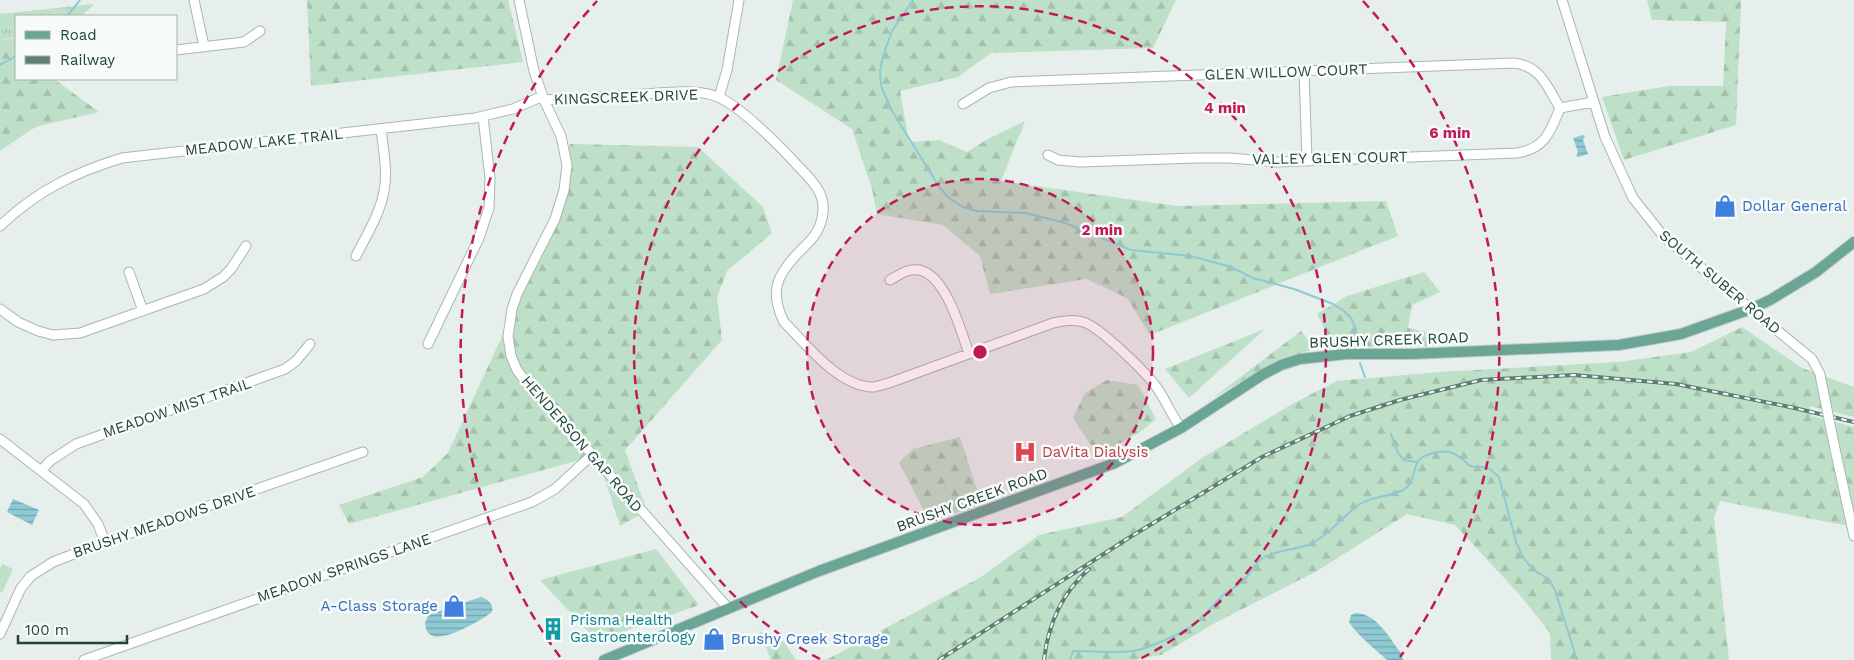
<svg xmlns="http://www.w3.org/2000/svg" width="1854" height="660" font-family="'Work Sans',sans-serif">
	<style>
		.grass { fill: url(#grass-tufts) }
		.forest { fill: url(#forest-firs) }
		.pitch { fill: #bfe0c8 }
		.water { fill: url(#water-rules) }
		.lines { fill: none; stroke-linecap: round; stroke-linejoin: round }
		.stream { stroke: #8ec9d4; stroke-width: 2 }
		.minor-casing { stroke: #a8b8b2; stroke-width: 11 }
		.major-casing { stroke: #c2cac8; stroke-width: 12 }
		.minor { stroke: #fff; stroke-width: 9 }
		.major { stroke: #6aa596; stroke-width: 10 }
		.rail-casing { stroke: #5f7d75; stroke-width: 4 }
		.rail { stroke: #f7fbf9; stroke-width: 2; stroke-dasharray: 5.5; stroke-linecap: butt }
		.minor-bridge-casing { stroke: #a8b8b2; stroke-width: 11; stroke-linecap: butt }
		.minor-bridge { stroke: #fff; stroke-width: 9 }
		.ring { fill: none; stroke: #c2185b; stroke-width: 2.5; stroke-dasharray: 9 6 }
		.labels { text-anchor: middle; stroke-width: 5; stroke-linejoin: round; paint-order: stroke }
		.street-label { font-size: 15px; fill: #24423a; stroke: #f7fbf9 }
		.shop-label { font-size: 15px; fill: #366cbe; stroke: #f7fbf9; text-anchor: start }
		.health-label { font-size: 15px; fill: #be3a42; stroke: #f7fbf9; text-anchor: start }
		.culture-label { font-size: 15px; fill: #0d838f; stroke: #f7fbf9; text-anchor: start }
		.centre { fill: #c2185b; stroke: #f7fbf9; stroke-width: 2.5 }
		.ring-label { font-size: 15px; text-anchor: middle; font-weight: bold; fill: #c2185b; stroke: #f7fbf9; stroke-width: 5; stroke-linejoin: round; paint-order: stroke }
	</style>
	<defs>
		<pattern id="grass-tufts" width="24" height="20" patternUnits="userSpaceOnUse" patternTransform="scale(1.25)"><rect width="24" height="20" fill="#bfe0c8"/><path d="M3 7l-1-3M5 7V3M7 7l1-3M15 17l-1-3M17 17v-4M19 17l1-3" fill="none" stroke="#a4c1ad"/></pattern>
		<pattern id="forest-firs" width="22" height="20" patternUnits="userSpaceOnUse" patternTransform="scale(1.25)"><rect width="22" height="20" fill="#bfe0c8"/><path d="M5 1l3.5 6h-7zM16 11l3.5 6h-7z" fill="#a4c1ad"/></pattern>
		<pattern id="water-rules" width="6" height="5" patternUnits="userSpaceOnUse" patternTransform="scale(1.25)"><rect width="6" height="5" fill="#8ec9d4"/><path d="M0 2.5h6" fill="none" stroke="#74a5ad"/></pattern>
	</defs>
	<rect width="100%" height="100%" fill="#e6efeb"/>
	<path class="grass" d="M 94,4 L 82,16 L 16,16 L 16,37 L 0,40 L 0,14 Z"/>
	<path class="forest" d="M 307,0 L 508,0 L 523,62 L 311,86 Z
		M 793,0 L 1176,0 L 1153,48 L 991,53 L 958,77 L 900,91 L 909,142 L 939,140 L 967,152 L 988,139 L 1025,121 L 1001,181 L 1177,206 L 1386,201 L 1398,236 L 1150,335 L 1127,298 L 1086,279 L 990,294 L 980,256 L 943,225 L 877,214 L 872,189 L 852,129 L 776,80 Z
		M 1647,0 L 1741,0 L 1736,125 L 1624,160 L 1602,97 L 1669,86 L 1723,86 L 1726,22 L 1652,20 Z
		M 16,38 L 16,79 L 54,79 L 99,112 L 35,127 L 0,151 L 0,40 Z
		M 570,144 L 698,147 L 763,207 L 772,233 L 727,271 L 717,297 L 722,340 L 625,450 L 647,511 L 620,526 L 597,455 L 349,524 L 339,505 L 423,477 L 448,453 L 559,213 Z
		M 1424,272 L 1440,292 L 1412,305 L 1408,328 L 1441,335 L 1435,346 L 1333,347 L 1317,314 L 1347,296 Z
		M 1742,327 L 1802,368 L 1854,387 L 1854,417 L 1809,406 L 1812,416 L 1854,427 L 1854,527 L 1720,501 L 1714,518 L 1729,660 L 1551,660 L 1550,633 L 1519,594 L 1455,525 L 1407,514 L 1317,571 L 1215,623 L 1161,655 L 1133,660 L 826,660 L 981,577 L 1039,535 L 1122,517 L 1202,458 L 1294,403 L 1337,381 L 1439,372 L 1618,362 L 1691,352 Z
		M 1265,329 L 1189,398 L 1165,369 Z
		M 1301,331 L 1315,349 L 1278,360 L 1213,398 Z
		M 1107,380 L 1138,385 L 1156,419 L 1143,430 L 1108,451 L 1090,444 L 1073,418 L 1085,393 Z
		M 960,437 L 982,505 L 929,521 L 899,462 L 913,449 Z
		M 656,549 L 699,605 L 597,641 L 540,580 Z
		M 759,631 L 783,641 L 796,660 L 771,660 Z"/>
	<path class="pitch" d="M 2,564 L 13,569 L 2,593 L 0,592 L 0,569 Z"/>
	<path class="water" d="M 1583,135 L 1585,136 L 1583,140 L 1588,154 L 1579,157 L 1576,156 L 1578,152 L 1573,138 Z
		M 13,499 L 39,510 L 32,525 L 7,512 Z
		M 481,597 C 488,600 494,604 492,612 C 482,620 445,641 433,636 C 427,634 426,629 425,623 L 428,616 L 431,614 Z
		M 1355,613 C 1377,613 1389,638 1401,653 L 1403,660 L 1387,660 C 1374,648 1358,636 1349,622 L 1351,615 Z"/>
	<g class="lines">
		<path class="stream" d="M 913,0 L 892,31 L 883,56 L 880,71 L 881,86 L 892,111 L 940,188 L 949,198 L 963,207 L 977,211 L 1026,213 L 1065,223 L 1131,250 L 1191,256 L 1231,267 L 1253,278 L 1294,289 L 1333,304 L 1344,311 L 1351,318 L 1356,329 L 1352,343
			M 67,16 L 80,0
			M 0,65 L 16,56
			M 1360,363 L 1365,377
			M 1391,434 L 1398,453 L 1404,460 L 1416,462
			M 1070,660 L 1073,651 C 1090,651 1123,654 1138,650 C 1152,646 1166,640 1180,633 C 1202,622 1206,612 1222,596 C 1230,589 1239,586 1246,578 C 1252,571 1255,563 1263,558 C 1276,550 1296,550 1310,544 C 1330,535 1342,516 1360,504 C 1374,496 1389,497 1403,490 C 1421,479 1407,460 1430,454 C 1449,448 1457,453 1470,466 C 1486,469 1485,463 1499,477 L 1516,542 L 1523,557 L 1533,570 L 1549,579 L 1555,590 L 1577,660"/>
		<defs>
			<path id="minor" d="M 194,0 L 204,46
				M 519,0 L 534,71 L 544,100 L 561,136 L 567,165 L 564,190 L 555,219 L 517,294 L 512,309 L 508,336 L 511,356 L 517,370 L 528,385 L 566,425 L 728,608
				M 1562,0 L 1605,137 L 1633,198 L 1664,237 L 1812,359 L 1820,374 L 1822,385
				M 176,50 L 244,42 L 260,31
				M 1304,71 L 1307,161
				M 719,97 L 727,70 L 739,0
				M 544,100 C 573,98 602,97 631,95 C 657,94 694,87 718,97 C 740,106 781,147 798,166 C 815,183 830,198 820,225 C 817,235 809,242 802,249 C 778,273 768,290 784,322 C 806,344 840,388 874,387 C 879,386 884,384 889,383 L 1053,323 C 1063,321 1073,319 1083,322 C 1099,326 1144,371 1155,385 C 1165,398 1171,415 1181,428
				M 963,104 L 989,88 L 1011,82 L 1514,63 C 1541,66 1547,87 1560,108 L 1593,102
				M 1048,155 L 1058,160 L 1080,162 L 1197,158 L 1229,158 L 1277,162 L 1517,153 C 1546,148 1550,132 1560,108
				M 0,226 C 37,191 73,173 122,158 L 475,118 L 513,109 L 543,96
				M 356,256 C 366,236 380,214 384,191 C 388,171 383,149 381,129
				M 129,272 L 143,311
				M 890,280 C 899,275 908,268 919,270 C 946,275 961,331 969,354
				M 0,309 L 18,322 L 38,331 L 53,335 L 80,333 L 204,289 L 223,277 L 231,269 L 246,246
				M 428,344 L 479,238 L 489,208 L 490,178 L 483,117
				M 0,439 L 84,504 L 98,524 L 105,542
				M 1835,449 L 1854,536
				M 42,470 L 50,461 L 76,444 L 285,369 L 296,361 L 310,344
				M 0,634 L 21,588 L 31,576 L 53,562 L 105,542 L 363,452
				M 84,660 L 532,502 L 555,489 L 592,455"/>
			<path id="major" d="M 604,660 L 819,571 L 1115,463 L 1181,428 L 1262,375 L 1281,365 L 1300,359 L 1347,354 L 1412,354 L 1619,345 L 1681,334 L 1751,309 L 1770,300 L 1816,272 L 1854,242"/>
		</defs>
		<use href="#minor" class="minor-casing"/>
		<use href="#major" class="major-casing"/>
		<use href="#minor" class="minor"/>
		<use href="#major" class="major"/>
		<defs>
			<path id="rail" d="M 939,660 L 1127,539 L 1262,457 L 1350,416 L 1400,400 L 1481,380 L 1574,375 L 1676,384 L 1790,407 L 1854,422
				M 1044,660 C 1048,624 1062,593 1089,569"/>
		</defs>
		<use href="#rail" class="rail-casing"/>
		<use href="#rail" class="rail"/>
		<defs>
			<path id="minor-bridge" d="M 1822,385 L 1835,449"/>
		</defs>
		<use href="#minor-bridge" class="minor-bridge-casing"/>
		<use href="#minor-bridge" class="minor-bridge"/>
	</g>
	<circle cx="980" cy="352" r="173" fill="#c2185b" fill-opacity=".12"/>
	<g class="ring">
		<circle cx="980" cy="352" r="173"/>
		<path d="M820 659A346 346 0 1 1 1140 659"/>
		<path d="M560 657A519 519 0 0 1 597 1M1363 1A519 519 0 0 1 1400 657"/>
	</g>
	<defs>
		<symbol id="shop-bare" viewBox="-9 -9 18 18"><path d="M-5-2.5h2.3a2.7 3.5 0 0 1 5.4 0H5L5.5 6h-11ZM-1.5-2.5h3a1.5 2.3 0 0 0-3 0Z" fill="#3f7fe0" stroke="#f7fbf9" stroke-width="2.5" paint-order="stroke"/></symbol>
		<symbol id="hospital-bare" viewBox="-9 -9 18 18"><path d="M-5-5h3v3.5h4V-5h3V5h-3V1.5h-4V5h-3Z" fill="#e0444e" stroke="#f7fbf9" stroke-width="2.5" paint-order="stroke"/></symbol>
		<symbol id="building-bare" viewBox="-9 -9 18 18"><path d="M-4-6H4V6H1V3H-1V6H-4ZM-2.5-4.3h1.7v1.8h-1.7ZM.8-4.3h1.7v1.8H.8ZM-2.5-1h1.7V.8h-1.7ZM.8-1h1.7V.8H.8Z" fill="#0f9aa8" stroke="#f7fbf9" stroke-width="2.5" paint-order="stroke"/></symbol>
	</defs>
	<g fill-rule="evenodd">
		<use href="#shop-bare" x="1709" y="190" width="32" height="32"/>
		<use href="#hospital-bare" x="1009" y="436" width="32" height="32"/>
		<use href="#shop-bare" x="438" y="590" width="32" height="32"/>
		<use href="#building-bare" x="537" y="613" width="32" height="32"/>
		<use href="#shop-bare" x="698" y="623" width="32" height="32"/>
	</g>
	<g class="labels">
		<g class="street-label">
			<text transform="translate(1286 72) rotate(-2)" y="5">GLEN WILLOW COURT</text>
			<text transform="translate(626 97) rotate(-2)" y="5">KINGSCREEK DRIVE</text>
			<text transform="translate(264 142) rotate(-6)" y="5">MEADOW LAKE TRAIL</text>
			<text transform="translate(1330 158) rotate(-1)" y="5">VALLEY GLEN COURT</text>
			<text transform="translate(1720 282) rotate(40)" y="5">SOUTH SUBER ROAD</text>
			<text transform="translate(1389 340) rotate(-2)" y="5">BRUSHY CREEK ROAD</text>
			<text transform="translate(177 408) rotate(-19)" y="5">MEADOW MIST TRAIL</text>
			<text transform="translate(582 444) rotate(49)" y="5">HENDERSON GAP ROAD</text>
			<text transform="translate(972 500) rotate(-20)" y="5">BRUSHY CREEK ROAD</text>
			<text transform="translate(164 522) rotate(-19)" y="5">BRUSHY MEADOWS DRIVE</text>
			<text transform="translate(344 568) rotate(-19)" y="5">MEADOW SPRINGS LANE</text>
		</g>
		<g class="shop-label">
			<text x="1742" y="211">Dollar General</text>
			<text x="438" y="611" text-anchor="end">A-Class Storage</text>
			<text x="731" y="644">Brushy Creek Storage</text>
		</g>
		<g class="health-label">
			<text x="1042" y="457">DaVita Dialysis</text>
		</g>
		<g class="culture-label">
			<text x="570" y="625">Prisma Health<tspan x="570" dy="17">Gastroenterology</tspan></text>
		</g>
	</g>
	<circle cx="980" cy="352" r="8" class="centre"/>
	<g class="ring-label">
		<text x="1225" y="113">4 min</text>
		<text x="1450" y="138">6 min</text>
		<text x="1102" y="235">2 min</text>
	</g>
	<rect x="15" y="15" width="162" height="65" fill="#f7fbf9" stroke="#a3b1ad"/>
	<rect x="25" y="31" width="25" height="8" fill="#6aa596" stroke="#a3b1ad"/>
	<text x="60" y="40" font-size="15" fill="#24423a">Road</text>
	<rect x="25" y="56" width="25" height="8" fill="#5f7d75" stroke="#a3b1ad"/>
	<text x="60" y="65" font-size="15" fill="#24423a">Railway</text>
	<path d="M18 635v8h109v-8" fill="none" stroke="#24423a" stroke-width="2.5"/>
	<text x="25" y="635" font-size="15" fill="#24423a" stroke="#f7fbf9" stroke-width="4" paint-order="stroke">100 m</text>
</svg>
